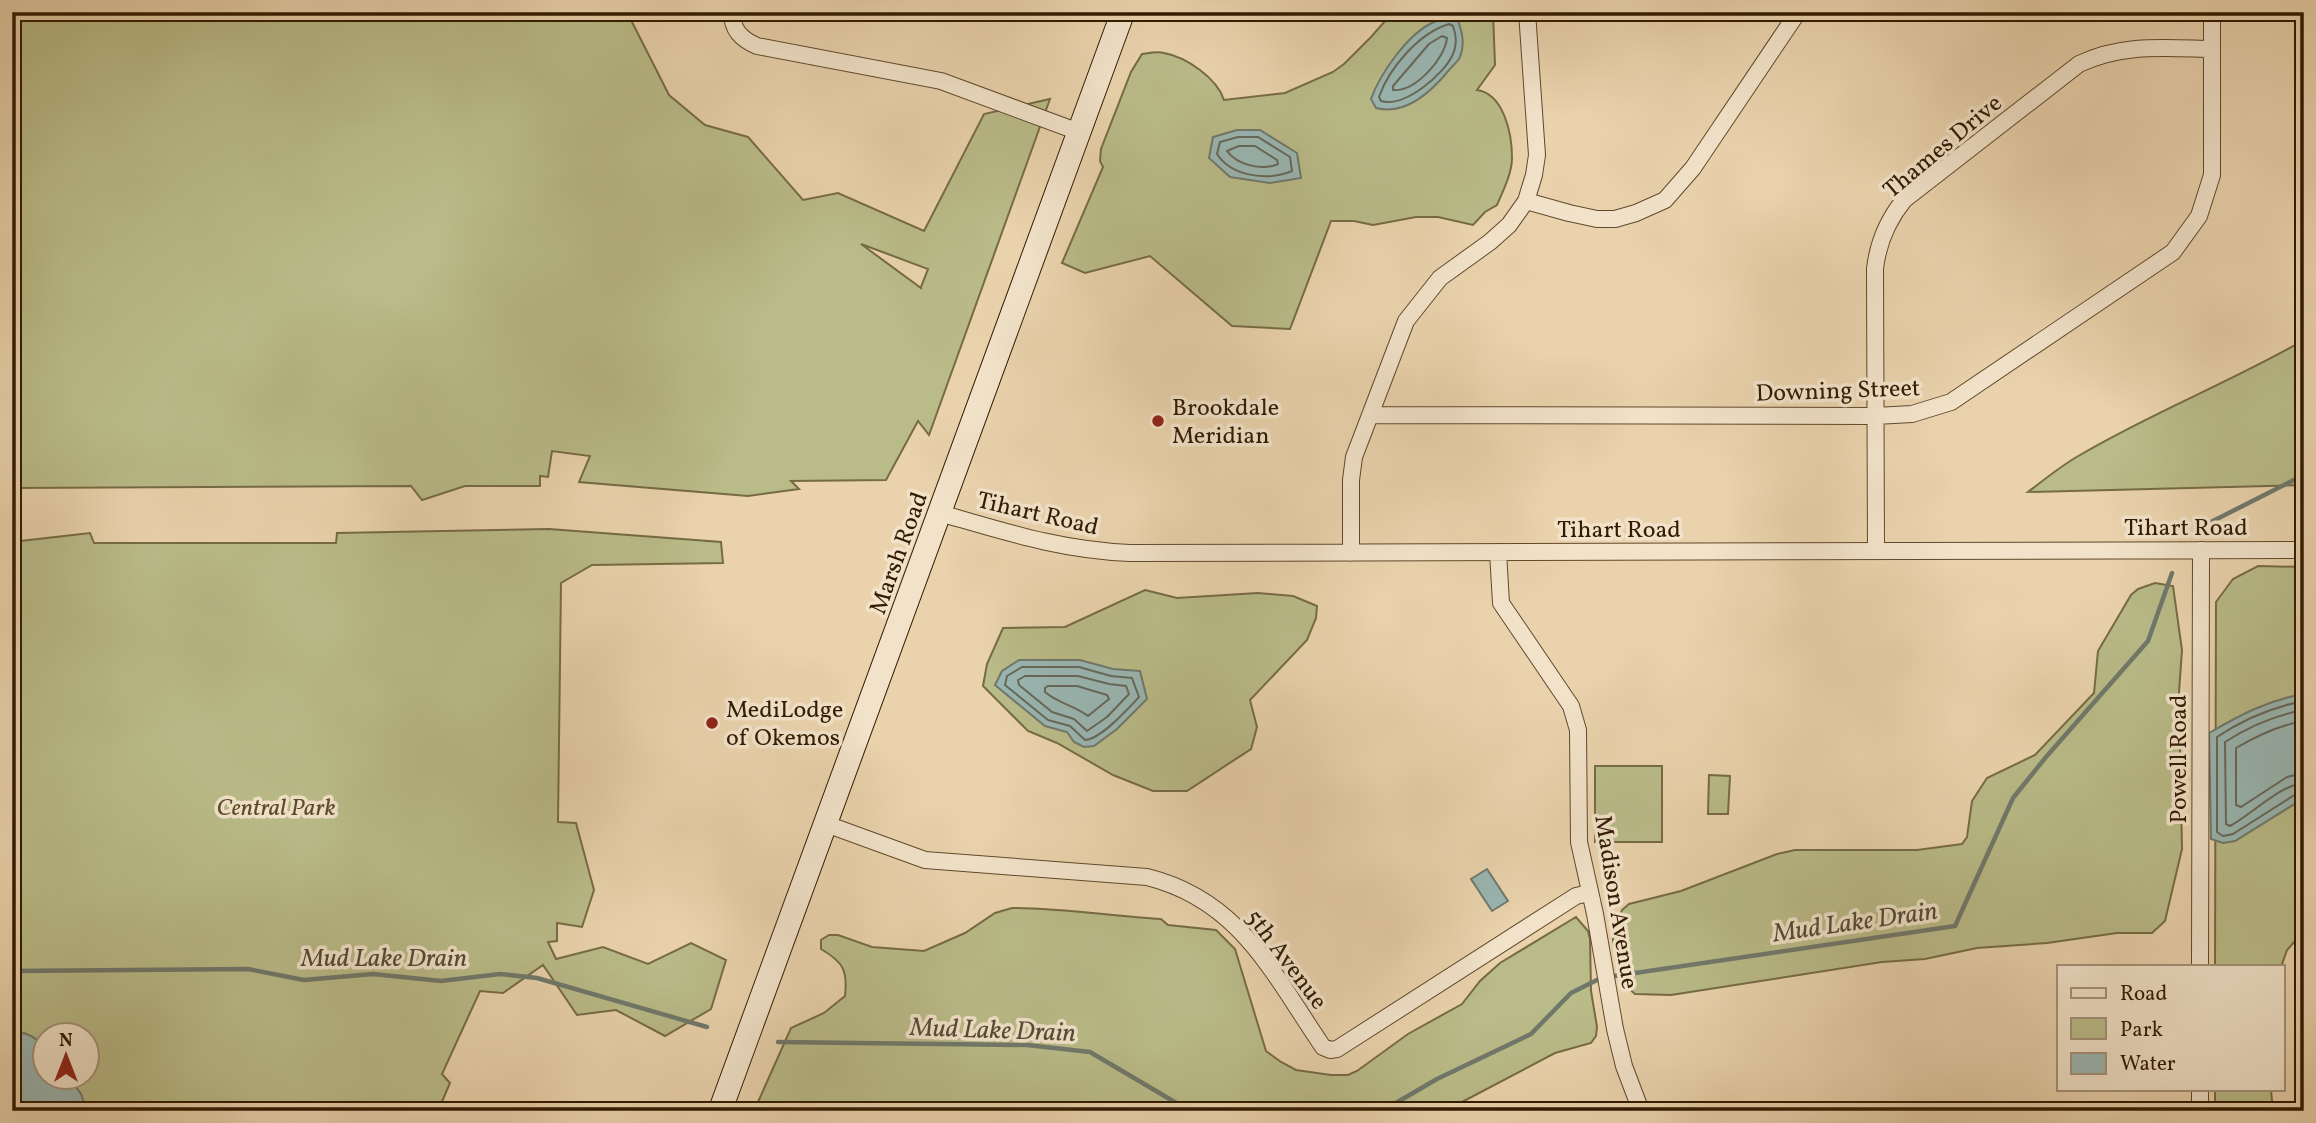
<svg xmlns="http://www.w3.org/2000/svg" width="2316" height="1123" font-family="Vollkorn,serif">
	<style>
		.green { fill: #b9bb88; stroke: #766b44; stroke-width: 2; fill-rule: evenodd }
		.water { fill: #99b6b2; stroke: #70786b; stroke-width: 2 }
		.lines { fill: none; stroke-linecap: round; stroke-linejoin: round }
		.shore { stroke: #666859; stroke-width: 2 }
		.stream { stroke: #70786b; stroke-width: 4.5 }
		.street-casing { stroke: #60492b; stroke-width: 18 }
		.secondary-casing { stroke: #321b00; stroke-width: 25 }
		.street { stroke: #f1e2c9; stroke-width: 16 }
		.secondary { stroke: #f1e2c9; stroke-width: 23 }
		.poi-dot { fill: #8f2418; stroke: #f1e2c9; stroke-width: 2.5 }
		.labels { text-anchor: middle; stroke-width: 7; stroke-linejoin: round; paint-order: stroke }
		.street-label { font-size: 24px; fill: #321b00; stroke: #f1e2c9 }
		.poi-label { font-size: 24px; fill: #321b00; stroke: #f1e2c9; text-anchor: start }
		.park-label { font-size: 24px; font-style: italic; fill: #5a4b29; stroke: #f1e2c9 }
		.water-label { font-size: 26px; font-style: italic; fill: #514a35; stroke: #f1e2c9 }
	</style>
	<rect width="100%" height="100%" fill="#e9d2ac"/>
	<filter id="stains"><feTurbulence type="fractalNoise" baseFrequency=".00286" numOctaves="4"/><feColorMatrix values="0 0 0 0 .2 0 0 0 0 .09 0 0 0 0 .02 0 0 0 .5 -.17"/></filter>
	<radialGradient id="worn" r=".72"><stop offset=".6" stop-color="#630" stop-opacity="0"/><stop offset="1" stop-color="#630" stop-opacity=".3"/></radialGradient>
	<path class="green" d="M 12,12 L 627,12 L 669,95 L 705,125 L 748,137 L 803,200 L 838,193 L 924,231 L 984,114 L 1050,99 L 929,435 L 918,421 L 886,480 L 791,481 L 799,489 L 748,496 L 579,482 L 590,456 L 552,451 L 548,477 L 540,476 L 540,486 L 465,486 L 422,500 L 411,486 L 12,488 ZM 861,244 L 928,269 L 921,287 L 921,288 Z
		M 1393,12 L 1493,12 L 1495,65 L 1477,90 C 1504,94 1512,134 1512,158 C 1512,173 1503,191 1497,205 L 1485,212 L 1473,225 L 1438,217 L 1416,217 L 1373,225 L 1354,221 L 1331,221 L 1290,329 L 1232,326 L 1150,256 L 1085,273 L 1062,263 L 1103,167 L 1100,161 L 1101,149 L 1131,72 L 1142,54 C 1149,53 1157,51 1164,53 C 1186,57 1217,78 1224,100 L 1285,93 L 1333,72 L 1344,64 L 1371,37 Z
		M 2304,340 L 2304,485 L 2028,492 C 2045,479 2062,465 2080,455 C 2153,412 2231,382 2304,340 Z
		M 549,529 L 721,542 L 723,563 L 592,565 L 561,583 L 558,822 L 576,823 L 594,890 L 582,927 L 557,923 L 557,941 L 548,942 L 556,959 L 603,947 L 648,964 L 691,943 L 726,960 L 711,1009 L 665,1036 L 616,1010 L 577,1015 L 543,965 L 503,993 L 480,991 L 442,1074 L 450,1083 L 438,1111 L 12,1111 L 12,542 L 90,533 L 94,543 L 336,543 L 337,533 ZM 46,1036 L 88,1036 L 88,1078 L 46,1078 Z
		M 2258,566 L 2304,567 L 2304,931 L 2287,950 L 2281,967 L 2215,967 L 2216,602 L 2233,579 Z
		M 2155,583 L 2173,586 L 2182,650 L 2179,692 L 2182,849 L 2165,921 L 2152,933 L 2117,933 L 2047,943 L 1977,948 L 1925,959 L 1882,962 L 1671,995 L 1635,994 L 1628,988 L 1613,945 L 1613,936 L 1622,910 L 1629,904 L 1681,891 L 1777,854 L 1795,850 L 1917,850 L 1962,844 L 1967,837 L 1972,801 L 1987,778 L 2035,755 L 2094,693 L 2098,651 L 2131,595 L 2138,589 Z
		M 1145,590 L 1177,598 L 1258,593 L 1293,596 L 1317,606 L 1316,618 L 1307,640 L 1250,700 L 1257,727 L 1251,749 L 1187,791 L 1153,791 L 1113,775 L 1057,743 L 1028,731 L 983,686 L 987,664 L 1003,628 L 1065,627 Z
		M 1595,766 L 1662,766 L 1662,842 L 1595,842 Z
		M 1709,775 L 1730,776 L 1728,814 L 1708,814 Z
		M 1012,908 C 1062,908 1111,916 1161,919 L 1168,925 L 1216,930 L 1235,949 L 1266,1051 L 1281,1062 L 1296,1070 L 1331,1075 L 1348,1075 L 1357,1071 L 1408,1034 L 1462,1004 L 1480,981 L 1500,963 L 1576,917 L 1588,931 L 1590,939 L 1591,991 L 1597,1027 L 1596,1036 L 1591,1043 L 1555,1053 L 1462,1102 L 1441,1111 L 754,1111 L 791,1028 L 824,1013 L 845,996 C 848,970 843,962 821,949 L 821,940 L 829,935 L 838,935 L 872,947 L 924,951 L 965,933 L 995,913 Z
		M 2215,1090 L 2271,1090 L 2273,1111 L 2215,1111 Z"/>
	<path class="water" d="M 1456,15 C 1461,28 1466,43 1460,57 C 1458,62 1452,66 1449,70 C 1432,91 1406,116 1376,108 L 1371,99 C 1380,74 1408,33 1434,22 C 1441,19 1449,17 1456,15 Z
		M 1237,130 L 1260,130 L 1297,153 L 1301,178 L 1270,183 L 1230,177 L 1209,158 L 1213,137 Z
		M 1019,660 L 1080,660 L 1113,669 L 1140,671 L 1147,699 L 1117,729 L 1094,746 L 1084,747 L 1074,742 L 1067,732 L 1045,726 L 995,685 L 1002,671 Z
		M 2304,694 L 2304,798 L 2235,841 L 2223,843 L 2211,839 L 2209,733 C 2240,715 2268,700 2304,694 Z
		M 1487,869 L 1508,901 L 1492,911 L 1471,879 Z
		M 24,1033 C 49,1042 46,1054 46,1078 L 70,1078 L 81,1094 L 87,1111 L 12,1111 L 12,1035 Z"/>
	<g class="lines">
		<path class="shore" d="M 1449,24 L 1453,26 C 1456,34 1457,45 1453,54 C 1444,75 1404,108 1381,101 L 1379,97 C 1389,68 1419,33 1449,24 Z
			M 1442,36 L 1447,38 C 1445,59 1415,92 1393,90 L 1393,86 L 1429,44 Z
			M 1238,137 L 1258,137 L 1290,157 L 1292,171 C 1268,181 1232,177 1217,154 L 1220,142 Z
			M 1239,146 L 1255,146 L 1277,160 L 1278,164 C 1262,171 1237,165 1227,151 Z
			M 1022,667 L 1079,667 L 1111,676 L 1132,678 L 1139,697 C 1128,709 1101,739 1085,740 L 1070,726 L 1048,720 L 1005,685 L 1007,676 Z
			M 1025,676 L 1078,676 L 1109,684 L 1126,686 L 1129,694 L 1107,717 L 1087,731 L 1074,719 L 1052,712 L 1019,685 L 1018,680 Z
			M 1048,686 L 1077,686 L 1107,695 L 1109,699 L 1088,716 C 1074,705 1059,704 1045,692 L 1045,688 Z
			M 2304,701 C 2272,707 2244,719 2217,737 L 2217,832 L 2223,836 L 2233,834 L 2296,794 L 2304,792
			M 2304,710 C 2275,715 2250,726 2225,742 L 2226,824 L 2230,826 C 2251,815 2280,785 2304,783
			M 2304,721 C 2279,725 2258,735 2236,748 L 2236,805 L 2241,807 L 2287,777 L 2304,773"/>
		<path class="stream" d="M 2207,524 L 2304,475
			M 12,971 L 248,969 L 304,980 L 373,974 L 441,981 L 500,974 L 537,978 L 707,1027
			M 778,1042 L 1027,1045 L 1090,1052 L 1190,1111
			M 1382,1111 L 1437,1079 L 1531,1034 L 1571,993 L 1601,978 L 1955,926 L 2013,798 L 2046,757 L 2148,641 L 2172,573"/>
		<defs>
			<path id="street" d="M 732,12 C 732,30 741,39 757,46 L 941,81 L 1079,132
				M 1526,201 L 1569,213 L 1597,219 L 1615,219 L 1636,213 L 1665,200 L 1693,168 L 1798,12
				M 1370,415 L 1875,416 L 1912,414 L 1951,402 L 2173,252 L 2199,216 L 2212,175 L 2212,12
				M 940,513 C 1006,532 1060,550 1130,553 L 2304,550
				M 1876,550 L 1875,269 C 1878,242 1887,221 1904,200 L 2079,64 C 2123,43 2166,48 2212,49
				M 1498,552 L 1501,603 L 1571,706 L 1578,730 L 1579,842 L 1595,914 L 1615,1029 L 1624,1066 L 1641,1111
				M 1351,553 L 1351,480 L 1354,457 L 1406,321 L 1440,278 L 1490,242 L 1509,225 L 1526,201 L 1534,175 L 1537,155 L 1527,12
				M 826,824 L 925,860 L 1147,877 C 1240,900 1273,974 1323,1047 L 1330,1050 L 1337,1049 L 1576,896 L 1589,893
				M 2200,967 L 2201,550
				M 2200,1111 L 2200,1090"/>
			<path id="secondary" d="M 720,1111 L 1123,12"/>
		</defs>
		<use href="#street" class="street-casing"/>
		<use href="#secondary" class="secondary-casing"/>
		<use href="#street" class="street"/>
		<use href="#secondary" class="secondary"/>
	</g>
	<g class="poi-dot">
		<circle cx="1158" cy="421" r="7"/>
		<circle cx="712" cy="723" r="7"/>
	</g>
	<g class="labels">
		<g class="street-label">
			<text transform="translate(1942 146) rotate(-40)" y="8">Thames Drive</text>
			<text transform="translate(1838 390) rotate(-2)" y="8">Downing Street</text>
			<text transform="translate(1038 513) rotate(13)" y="8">Tihart Road</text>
			<text x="2186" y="535">Tihart Road</text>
			<text x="1619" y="537">Tihart Road</text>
			<text transform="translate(898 553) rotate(-70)" y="8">Marsh Road</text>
			<text transform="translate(2178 759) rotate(-90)" y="8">Powell Road</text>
			<text transform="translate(1617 902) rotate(81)" y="8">Madison Avenue</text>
			<text transform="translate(1287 959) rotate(53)" y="8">5th Avenue</text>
		</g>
		<g class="poi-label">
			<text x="1172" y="415">Brookdale<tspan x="1172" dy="28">Meridian</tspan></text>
			<text x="726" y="717">MediLodge<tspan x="726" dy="28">of Okemos</tspan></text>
		</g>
		<g class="park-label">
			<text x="276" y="815">Central Park</text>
		</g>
		<g class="water-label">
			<text transform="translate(1855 921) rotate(-8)" y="9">Mud Lake Drain</text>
			<text x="384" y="966">Mud Lake Drain</text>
			<text transform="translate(993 1029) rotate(2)" y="9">Mud Lake Drain</text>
		</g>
	</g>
	<rect width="2316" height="1123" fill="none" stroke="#e9d2ac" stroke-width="42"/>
	<rect x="14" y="14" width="2288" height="1095" fill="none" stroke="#321b00" stroke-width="3.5"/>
	<rect x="21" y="21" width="2274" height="1081" fill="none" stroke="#321b00" stroke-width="2"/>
	<rect x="2057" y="965" width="228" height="126" fill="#f1e2c9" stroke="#a59279" stroke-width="2"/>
	<rect x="2071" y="988" width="35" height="10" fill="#f1e2c9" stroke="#a59279" stroke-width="2"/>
	<text x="2120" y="1000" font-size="21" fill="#321b00">Road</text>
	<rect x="2071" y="1018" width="35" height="21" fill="#b9bb88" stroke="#a59279" stroke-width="2"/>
	<text x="2120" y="1036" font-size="21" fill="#321b00">Park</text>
	<rect x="2071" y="1053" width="35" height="21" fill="#99b6b2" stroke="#a59279" stroke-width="2"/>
	<text x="2120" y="1070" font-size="21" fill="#321b00">Water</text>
	<g transform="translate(66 1056)"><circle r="33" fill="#f1e2c9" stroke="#a59279" stroke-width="2"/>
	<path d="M0-5L12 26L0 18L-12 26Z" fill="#8f2418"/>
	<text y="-10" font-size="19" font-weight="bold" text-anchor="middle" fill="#321b00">N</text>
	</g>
	<rect width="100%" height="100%" filter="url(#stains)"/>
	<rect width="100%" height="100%" fill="url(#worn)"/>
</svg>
